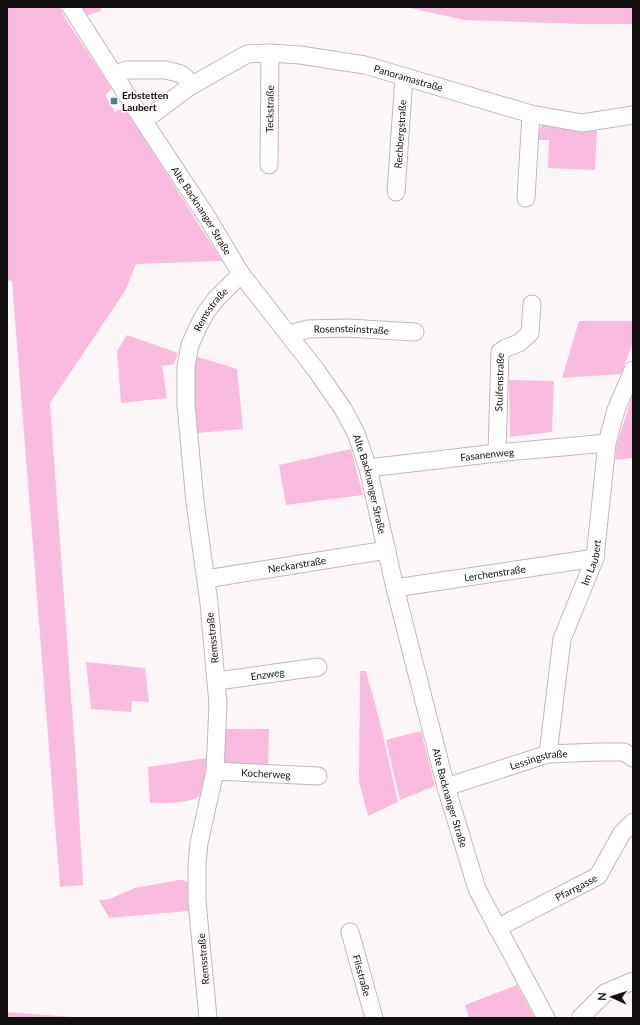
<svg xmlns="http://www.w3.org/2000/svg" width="640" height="1025" font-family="Lato,sans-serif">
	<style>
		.green { fill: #f9bcde }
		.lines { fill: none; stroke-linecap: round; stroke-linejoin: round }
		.street-casing { stroke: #bfb9bc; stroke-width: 19 }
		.street { stroke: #fff; stroke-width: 17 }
		.poi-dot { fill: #428793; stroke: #fcf6f9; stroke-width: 1.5 }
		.labels { text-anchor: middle; stroke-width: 3; stroke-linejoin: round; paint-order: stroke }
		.street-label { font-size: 10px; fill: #110f10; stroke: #fcf6f9 }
		.poi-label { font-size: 10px; font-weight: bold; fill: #110f10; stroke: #fcf6f9; text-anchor: start }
	</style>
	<rect width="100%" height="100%" fill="#fcf6f9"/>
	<path class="green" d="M 7,7 L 60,7 L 65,18 L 112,89 L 105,95 L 115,112 L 124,107 L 222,261 L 136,264 L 125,291 L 50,403 L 77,778 L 83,885 L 60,887 L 12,281 L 7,280 Z
		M 78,7 L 101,7 L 101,11 L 84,16 Z
		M 406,7 L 633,7 L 633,24 L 581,24 L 464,20 Z
		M 545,124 L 597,129 L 595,170 L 548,168 L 549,140 L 539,140 C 539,133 538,127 545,124 Z
		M 579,321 L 633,321 L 633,343 L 621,374 L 562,378 Z
		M 127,335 L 178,353 L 174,364 L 162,366 L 167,398 L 121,403 L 117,351 Z
		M 195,356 L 237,369 L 243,429 L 197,433 L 192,399 Z
		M 509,380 L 554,381 L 552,432 L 510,437 Z
		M 633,394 L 633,458 L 615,460 L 617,443 Z
		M 351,449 L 363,495 L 286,505 L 279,465 Z
		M 86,662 L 145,668 L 149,702 L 132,701 L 131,712 L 91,709 Z
		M 360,671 L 366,671 L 380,722 L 398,802 L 368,816 L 359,781 Z
		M 225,729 L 269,729 L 268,766 L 226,764 L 223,762 Z
		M 421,731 L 435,786 L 400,800 L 386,740 Z
		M 207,758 L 203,789 L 201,796 C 185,804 167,803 150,803 L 148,767 Z
		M 179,880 L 183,880 L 188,882 L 189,911 L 109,918 L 99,900 L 109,899 L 135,888 Z
		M 517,985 L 535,1018 L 469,1018 L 465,1005 Z
		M 7,1012 L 72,1017 L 72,1018 L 7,1018 Z"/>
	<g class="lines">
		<defs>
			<g id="street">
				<path id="s1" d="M 71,7 L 139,114 L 207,217 L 241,274 L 316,370 L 343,409 L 356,433 L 368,468 L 395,588 L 446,787 L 477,889 L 546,1018"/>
				<path d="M 114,75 L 127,70 L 166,70 L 181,74 L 187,79 L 189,87"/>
				<path id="s2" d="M 139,114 L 146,115 L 153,114 L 189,87 L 247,54 L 270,53 L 300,55 L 365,65 L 531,114 L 582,123 L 633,115"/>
				<path id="s3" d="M 269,165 L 270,53"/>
				<path id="s4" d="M 396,192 L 404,77"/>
				<path d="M 526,198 L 531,114"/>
				<path id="s5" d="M 289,334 L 308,329 L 347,328 L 415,332"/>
				<path id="s6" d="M 497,453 L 500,352 L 506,348 L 519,343 L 530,333 L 532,304"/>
				<path id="s7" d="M 368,468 L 497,453 L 607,443"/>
				<path id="s8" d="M 206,579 L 387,550"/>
				<path id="s9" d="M 395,588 L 595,558"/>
				<path id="s10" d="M 217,681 L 318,667"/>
				<path id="s11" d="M 548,754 L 562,639 L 595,558 L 607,443 L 616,410 L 633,370"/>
				<path id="s12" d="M 215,771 L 318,776"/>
				<path id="s13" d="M 446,787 L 548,754 L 599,752 L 624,752 L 633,758"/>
				<path id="s14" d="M 497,928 L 598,876 L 622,833 L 633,822"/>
				<path id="s15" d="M 350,932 L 374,1018"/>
				<path id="s16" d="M 208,1018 L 197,901 L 197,865 L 199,843 L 215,771 L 218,704 L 209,603 L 195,502 L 186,405 L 186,366 L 190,345 L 199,325 L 206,312 L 216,299 L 241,274"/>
				<path d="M 580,1018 L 605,993 L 633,981"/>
			</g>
		</defs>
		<use href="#street" class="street-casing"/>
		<use href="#street" class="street"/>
	</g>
	<rect class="poi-dot" x="110" y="97" width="8" height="8" rx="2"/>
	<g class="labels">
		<g class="street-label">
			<text dy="4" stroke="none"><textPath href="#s2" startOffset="290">Panoramastraße</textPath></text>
			<text dy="4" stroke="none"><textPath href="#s3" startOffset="56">Teckstraße</textPath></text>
			<text dy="4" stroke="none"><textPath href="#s4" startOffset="58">Rechbergstraße</textPath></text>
			<text dy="4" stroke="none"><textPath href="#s1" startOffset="242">Alte Backnanger Straße</textPath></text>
			<text dy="4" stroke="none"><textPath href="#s16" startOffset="719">Remsstraße</textPath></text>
			<text dy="4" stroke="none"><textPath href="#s5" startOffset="63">Rosensteinstraße</textPath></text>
			<text dy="4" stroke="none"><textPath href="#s6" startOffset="71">Stuifenstraße</textPath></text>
			<text dy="4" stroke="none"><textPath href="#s7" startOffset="120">Fasanenweg</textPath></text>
			<text dy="4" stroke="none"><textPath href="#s1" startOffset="566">Alte Backnanger Straße</textPath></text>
			<text dy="4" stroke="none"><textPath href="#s11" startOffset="198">Im Laubert</textPath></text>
			<text dy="4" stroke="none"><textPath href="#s8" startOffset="92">Neckarstraße</textPath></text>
			<text dy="4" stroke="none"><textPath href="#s9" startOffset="101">Lerchenstraße</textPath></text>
			<text transform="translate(212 638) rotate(-96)" y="4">Remsstraße</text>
			<text dy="4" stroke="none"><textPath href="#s10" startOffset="51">Enzweg</textPath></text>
			<text dy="4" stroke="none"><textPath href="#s13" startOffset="97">Lessingstraße</textPath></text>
			<text dy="4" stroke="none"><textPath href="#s12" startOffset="51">Kocherweg</textPath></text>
			<text dy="4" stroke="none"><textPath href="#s1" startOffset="890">Alte Backnanger Straße</textPath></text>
			<text dy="4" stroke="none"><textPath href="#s14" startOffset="89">Pfarrgasse</textPath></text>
			<text transform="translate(203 959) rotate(-95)" y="4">Remsstraße</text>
			<text dy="4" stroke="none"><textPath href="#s15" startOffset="45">Filsstraße</textPath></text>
		</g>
		<g class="poi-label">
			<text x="122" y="99">Erbstetten<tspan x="122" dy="12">Laubert</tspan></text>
		</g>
	</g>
	<rect width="640" height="1025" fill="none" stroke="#110f10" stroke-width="16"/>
	<g transform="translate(612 997) rotate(273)" stroke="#fcf6f9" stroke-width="3" paint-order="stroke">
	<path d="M0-3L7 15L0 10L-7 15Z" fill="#110f10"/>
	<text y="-6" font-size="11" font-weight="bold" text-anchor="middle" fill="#110f10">N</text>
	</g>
</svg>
